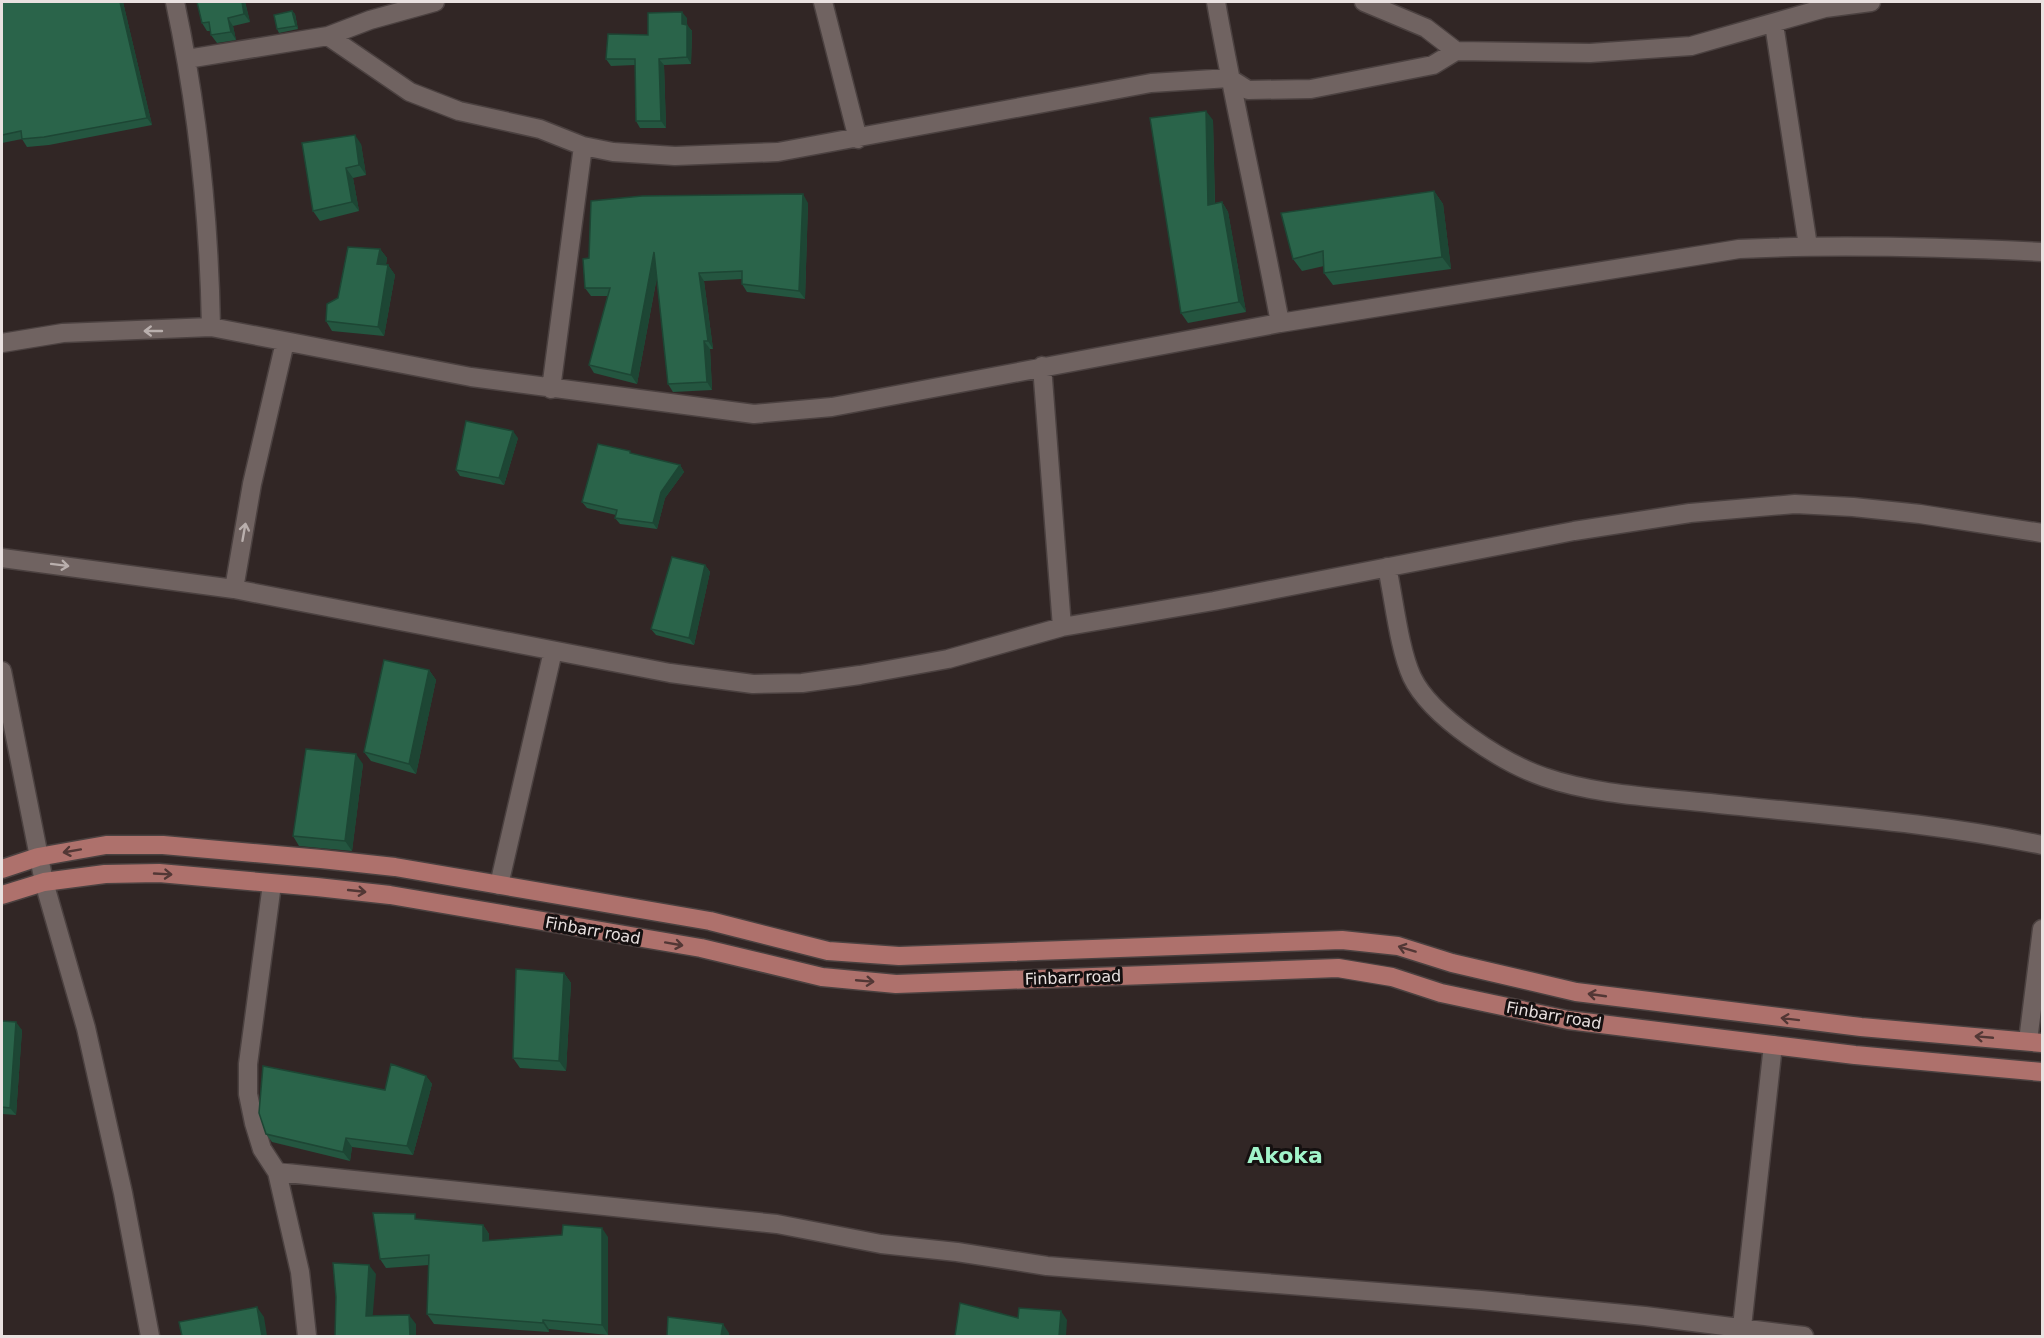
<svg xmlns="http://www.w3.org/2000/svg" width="2044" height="1338" font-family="'DejaVu Sans',sans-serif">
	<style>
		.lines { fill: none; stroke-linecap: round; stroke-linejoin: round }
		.minor-casing { stroke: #4b4140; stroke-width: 21 }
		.major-casing { stroke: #4b4140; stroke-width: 21 }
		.minor { stroke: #706361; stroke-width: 18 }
		.major { stroke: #ae716c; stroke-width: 18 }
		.wall { fill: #245640 }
		.shaded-wall { fill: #1d4634 }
		.building { fill: #2a644a; stroke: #1d4634; stroke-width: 1.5 }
		.oneway { stroke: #b9afad }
		.oneway2 { stroke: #523735 }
		.labels { text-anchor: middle; stroke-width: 6; stroke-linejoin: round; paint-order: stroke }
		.street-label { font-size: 16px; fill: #e9e1e0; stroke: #151010 }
		.district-label { font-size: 22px; font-weight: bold; fill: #a1f4ca; stroke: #151010 }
	</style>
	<rect width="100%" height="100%" fill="#312625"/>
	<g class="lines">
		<defs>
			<path id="minor" d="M 175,2 C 198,109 209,217 211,327
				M 823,2 L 858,139
				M 1216,2 C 1235,109 1260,215 1280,323
				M 1364,2 L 1426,28 L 1456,51 L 1590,53 L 1691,46 L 1825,8 L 1871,2
				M 1774,24 L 1808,246
				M 328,36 L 410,92 L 459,111 L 540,129 L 583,146 L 613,152 L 675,156 L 778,152 L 1151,83 L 1229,78 L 1248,90 L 1311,89 L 1433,65 L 1456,51
				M 187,59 L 328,36 L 370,20 L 435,2
				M 2,343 L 63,333 L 211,327 L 471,377 L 754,414 L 832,407 L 1280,323 L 1739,249 C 1840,244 1941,247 2042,252
				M 1042,366 L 1062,627
				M 551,389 L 583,146
				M 2,558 L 234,589 L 670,673 L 753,684 L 802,683 L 860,675 L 948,659 L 1062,627 L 1214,601 L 1574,531 L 1690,513 L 1795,504 L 1853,507 L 1920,514 L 2042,533
				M 1387,567 C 1394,599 1399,649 1412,677 C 1431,717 1503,763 1544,777 C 1596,795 1655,797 1710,803 C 1821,815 1933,822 2042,845
				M 234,589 L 252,484 L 285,342
				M 2,671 L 44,882 L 86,1028 L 123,1193 L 150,1336
				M 272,884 L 248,1064 L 248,1094 L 254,1123 L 262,1149 L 277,1172 L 300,1272 L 307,1336
				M 499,885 L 553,651
				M 2028,1041 L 2042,929
				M 277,1172 L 777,1224 L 881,1244 L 957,1252 L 1047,1266 L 1481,1300 L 1645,1316 L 1804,1336
				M 1741,1336 L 1773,1045"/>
			<path id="major" d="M 2,869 L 38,857 L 106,845 L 163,845 L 321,859 L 395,867 L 710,921 L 828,951 L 899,956 L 1342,940 L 1398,946 L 1452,963 L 1576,992 L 1861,1027 L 2042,1043
				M 2,895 L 44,882 L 105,874 L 159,873 L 317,887 L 390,895 L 701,948 L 822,977 L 896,984 L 1338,968 L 1392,977 L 1441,993 L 1568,1020 L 1855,1055 L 2042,1072"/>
		</defs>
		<use href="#minor" class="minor-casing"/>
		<use href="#major" class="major-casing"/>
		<use href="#minor" class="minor"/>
		<use href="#major" class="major"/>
	</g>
	<path class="wall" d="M 2,2 L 123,2 L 152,125 L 49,145 L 27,147 L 22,139 L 2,143 Z
		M 245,2 L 250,22 L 233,26 L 236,40 L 217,43 L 211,35 L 211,31 L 207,31 L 202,23 Z
		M 292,11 L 295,14 L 298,29 L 279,33 L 277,29 Z
		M 687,18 L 687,25 L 692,31 L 691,64 L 664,65 L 666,128 L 640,128 L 636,121 L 635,65 L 611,66 L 606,59 Z
		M 1213,120 L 1215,203 L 1222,202 L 1228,212 L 1246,312 L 1188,323 L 1181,313 Z
		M 361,144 L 366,175 L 353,178 L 359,211 L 320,221 L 313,211 Z
		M 1434,191 L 1443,204 L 1451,269 L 1333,285 L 1324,273 L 1324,266 L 1302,271 L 1293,259 Z
		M 808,203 L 805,299 L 747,292 L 742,284 L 742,279 L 704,281 L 713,349 L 710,349 L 712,390 L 673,392 L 668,384 L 657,277 L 637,384 L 594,373 L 589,365 L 608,296 L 591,296 L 585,288 L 589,258 Z
		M 380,249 L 387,258 L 386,265 L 388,265 L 395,275 L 384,336 L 332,331 L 326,321 L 338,298 Z
		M 518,438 L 504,485 L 460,476 L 456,470 Z
		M 632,454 L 680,465 L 684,472 L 665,498 L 657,529 L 620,524 L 615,518 L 616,515 L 587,508 L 582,502 Z
		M 705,565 L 710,572 L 694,645 L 656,635 L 651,629 Z
		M 429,670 L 436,680 L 416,774 L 371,761 L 364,752 Z
		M 363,764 L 352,851 L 299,846 L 293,836 Z
		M 564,973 L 571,983 L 566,1071 L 520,1068 L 513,1058 Z
		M 2,1021 L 22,1030 L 16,1115 L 2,1114 Z
		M 426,1076 L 432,1084 L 413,1155 L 352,1147 L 350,1161 L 272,1142 L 266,1134 Z
		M 418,1219 L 483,1225 L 489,1234 L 489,1241 L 608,1237 L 608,1335 L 549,1329 L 549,1332 L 434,1324 L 427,1314 L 429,1265 L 386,1268 L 380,1259 Z"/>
	<path class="shaded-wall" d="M 120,2 L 123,2 L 152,125 L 147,118 Z
		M 242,2 L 245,2 L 250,22 L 244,14 Z
		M 292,11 L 295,14 L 298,29 L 296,26 Z
		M 682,12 L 687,18 L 687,31 L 682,24 Z
		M 228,18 L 233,26 L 236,40 L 231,32 Z
		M 687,25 L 692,31 L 691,64 L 687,57 Z
		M 659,59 L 664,65 L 666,128 L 661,121 Z
		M 1206,111 L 1213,120 L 1215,215 L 1208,205 Z
		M 355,135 L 361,144 L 366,175 L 359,165 Z
		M 346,168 L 353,178 L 359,211 L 352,202 Z
		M 1434,191 L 1443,204 L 1451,269 L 1442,257 Z
		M 803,194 L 808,203 L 805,299 L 799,291 Z
		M 1222,202 L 1228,212 L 1246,312 L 1239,302 Z
		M 380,249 L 387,258 L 384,274 L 377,264 Z
		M 654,252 L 660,260 L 637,384 L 631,375 Z
		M 388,265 L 395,275 L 384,336 L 378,327 Z
		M 699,273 L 704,281 L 713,349 L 708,341 Z
		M 704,341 L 710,349 L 712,390 L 707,382 Z
		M 513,431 L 518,438 L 504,485 L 499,478 Z
		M 680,465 L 684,472 L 665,498 L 657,529 L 653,523 L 661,492 Z
		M 705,565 L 710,572 L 694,645 L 689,638 Z
		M 429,670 L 436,680 L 416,774 L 409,764 Z
		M 356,754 L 363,764 L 352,851 L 345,841 Z
		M 564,973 L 571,983 L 566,1071 L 559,1061 Z
		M 16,1022 L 22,1030 L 16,1115 L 10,1108 Z
		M 426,1076 L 432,1084 L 413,1155 L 407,1146 Z
		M 346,1138 L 352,1147 L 350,1161 L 343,1152 Z
		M 483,1225 L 489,1234 L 489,1251 L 483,1241 Z
		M 602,1228 L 608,1237 L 608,1335 L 602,1325 Z
		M 369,1265 L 376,1274 L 372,1325 L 366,1316 Z
		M 257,1307 L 264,1317 L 267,1336 L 262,1336 Z
		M 1061,1311 L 1067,1320 L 1066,1336 L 1059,1336 Z
		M 409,1315 L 416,1324 L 416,1336 L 410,1336 Z
		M 543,1320 L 549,1329 L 549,1332 L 543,1323 Z
		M 723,1324 L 729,1333 L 729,1336 L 721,1336 Z"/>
	<path class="building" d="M 2,2 L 120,2 L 147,118 L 44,137 L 22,139 L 21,131 L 2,135 Z
		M 197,2 L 242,2 L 244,14 L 228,18 L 231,32 L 211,35 L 209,22 L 202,23 Z
		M 292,11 L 296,26 L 277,29 L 274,15 Z
		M 682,12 L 682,24 L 687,25 L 687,57 L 659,59 L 661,121 L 636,121 L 635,59 L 606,59 L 608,34 L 648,35 L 648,13 Z
		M 1206,111 L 1208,205 L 1222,202 L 1239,302 L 1181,313 L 1150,118 Z
		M 355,135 L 359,165 L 346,168 L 352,202 L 313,211 L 302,143 Z
		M 1434,191 L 1442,257 L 1324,273 L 1323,251 L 1293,259 L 1281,213 Z
		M 803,194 L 799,291 L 742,284 L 742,271 L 699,273 L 708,341 L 704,341 L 707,382 L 668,384 L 654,252 L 631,375 L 589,365 L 610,288 L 585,288 L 583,259 L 589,258 L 591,201 L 642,196 Z
		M 348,247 L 380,249 L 377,264 L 388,265 L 378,327 L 326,321 L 327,304 L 338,298 Z
		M 466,421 L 513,431 L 499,478 L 456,470 Z
		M 598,444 L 630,451 L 630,453 L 680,465 L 661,492 L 653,523 L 615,518 L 617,510 L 582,502 Z
		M 672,557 L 705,565 L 689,638 L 651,629 Z
		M 384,660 L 429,670 L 409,764 L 364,752 Z
		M 306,749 L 356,754 L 345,841 L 293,836 Z
		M 516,969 L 564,973 L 559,1061 L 513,1058 Z
		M 2,1021 L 16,1022 L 10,1108 L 2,1107 Z
		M 391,1064 L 426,1076 L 407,1146 L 346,1138 L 343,1152 L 266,1134 L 259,1113 L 263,1066 L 385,1090 Z
		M 373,1213 L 415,1214 L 415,1219 L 483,1225 L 483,1241 L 562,1235 L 563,1225 L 602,1228 L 602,1325 L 543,1320 L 543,1323 L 427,1314 L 429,1255 L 380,1259 Z
		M 333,1263 L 369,1265 L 366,1316 L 409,1315 L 410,1336 L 335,1336 L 336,1297 Z
		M 960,1303 L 1018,1318 L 1019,1308 L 1061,1311 L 1059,1336 L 955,1336 Z
		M 257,1307 L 262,1336 L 182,1336 L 179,1322 Z
		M 668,1317 L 723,1324 L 721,1336 L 667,1336 Z"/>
	<defs><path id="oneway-shaft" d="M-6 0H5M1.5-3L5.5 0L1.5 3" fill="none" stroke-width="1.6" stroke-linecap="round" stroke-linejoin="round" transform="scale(1.5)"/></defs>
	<g class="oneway">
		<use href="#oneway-shaft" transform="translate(153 331) rotate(-180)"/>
		<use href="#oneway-shaft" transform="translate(244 532) rotate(-80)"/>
		<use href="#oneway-shaft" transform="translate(60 565) rotate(7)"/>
	</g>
	<g class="oneway2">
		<use href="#oneway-shaft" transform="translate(72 851) rotate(170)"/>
		<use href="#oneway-shaft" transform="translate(163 874) rotate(3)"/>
		<use href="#oneway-shaft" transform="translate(357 891) rotate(6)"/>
		<use href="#oneway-shaft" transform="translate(674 944) rotate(10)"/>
		<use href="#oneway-shaft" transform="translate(1407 949) rotate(-163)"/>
		<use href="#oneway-shaft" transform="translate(865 981) rotate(5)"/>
		<use href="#oneway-shaft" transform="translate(1597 995) rotate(-172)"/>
		<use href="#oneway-shaft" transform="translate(1790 1019) rotate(-173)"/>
		<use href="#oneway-shaft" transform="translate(1984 1037) rotate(-175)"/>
	</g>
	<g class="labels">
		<g class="street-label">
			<text transform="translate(593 930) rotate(10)" y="6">Finbarr road</text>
			<text transform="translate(1073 977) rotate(-2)" y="6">Finbarr road</text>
			<text transform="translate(1554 1015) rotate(10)" y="6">Finbarr road</text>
		</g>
		<g class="district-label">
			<text x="1285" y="1163">Akoka</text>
		</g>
	</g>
	<rect width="2044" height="1338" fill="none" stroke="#e9e1e0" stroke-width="6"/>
</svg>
